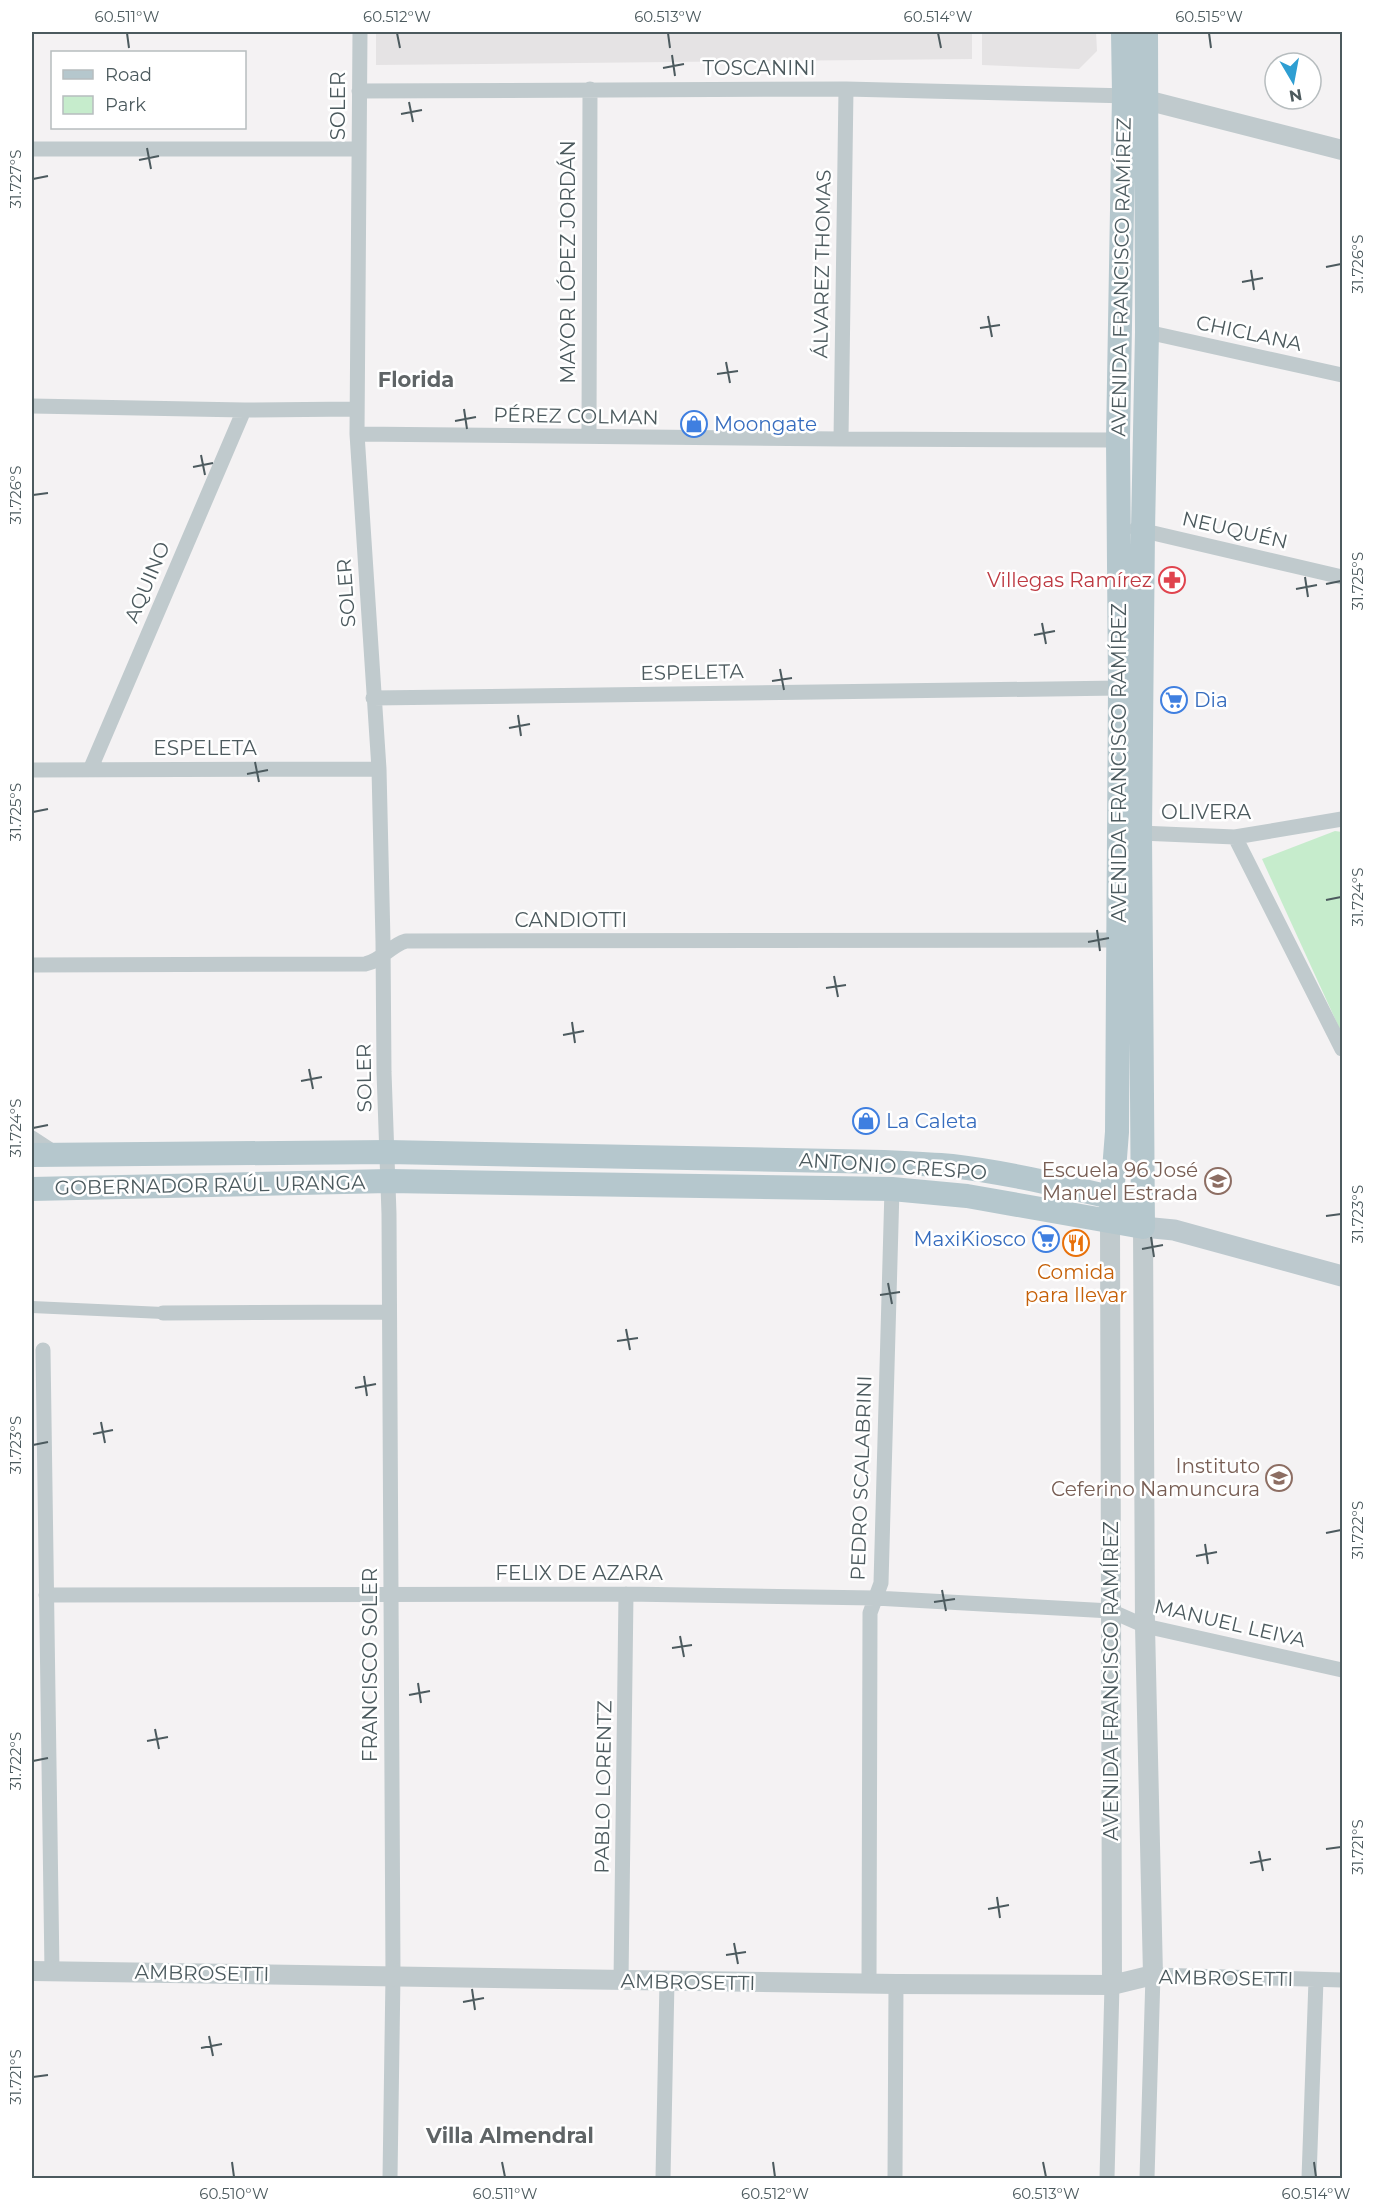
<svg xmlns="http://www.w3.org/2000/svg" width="1374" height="2210" font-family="Montserrat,sans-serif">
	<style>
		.education { fill: #e5e3e4 }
		.green { fill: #c6eccc }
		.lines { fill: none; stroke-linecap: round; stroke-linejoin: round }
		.pedestrian { stroke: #c0cacd; stroke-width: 12 }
		.minor { stroke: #c0cacd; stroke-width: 15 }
		.tertiary { stroke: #c0cacd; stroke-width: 20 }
		.secondary { stroke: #bdc9ce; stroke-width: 21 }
		.primary { stroke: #b5c7cd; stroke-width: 24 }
		.ticks { fill: none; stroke: #4c5a5e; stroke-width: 2 }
		.labels { text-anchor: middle; stroke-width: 5; stroke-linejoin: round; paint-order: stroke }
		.street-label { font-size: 20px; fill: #4c5a5e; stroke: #fff }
		.shop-label { font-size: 20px; fill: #366cbe; stroke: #fff; text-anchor: start }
		.health-label { font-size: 20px; fill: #be3a42; stroke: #fff; text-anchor: end }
		.education-label { font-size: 20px; fill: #785e54; stroke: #fff; text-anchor: end }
		.food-label { font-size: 20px; fill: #c56008; stroke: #fff }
		.neighbourhood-label { font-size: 21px; font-weight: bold; fill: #5f6466; stroke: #fff }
		.neatline { fill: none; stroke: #4c5a5e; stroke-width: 2 }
		.ticks-label { font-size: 15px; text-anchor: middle; fill: #4c5a5e }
	</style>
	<rect width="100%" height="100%" fill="#f4f2f3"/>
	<path class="education" d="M 376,32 L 972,32 L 972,59 L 376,65 Z
		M 982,32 L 1096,32 L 1097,51 L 1079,69 L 982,65 Z"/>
	<path class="green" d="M 1335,831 L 1342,832 L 1342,1034 L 1262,859 Z"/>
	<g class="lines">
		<path class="pedestrian" d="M 32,1307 L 163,1313"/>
		<path class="minor" d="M 360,32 L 357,434 L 379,769 L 383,942 L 384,1072 L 389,1214 L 393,1975 L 390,2178
			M 359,91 L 846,89 L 1130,96
			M 32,149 L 359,149
			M 1147,332 L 1342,375
			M 32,406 L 244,410 L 356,409
			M 357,434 L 841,439 L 1118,440
			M 589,436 L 590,89
			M 841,439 L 846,89
			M 1136,529 L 1342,577
			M 373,698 L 1120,688
			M 32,770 L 379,769
			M 90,770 L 244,410
			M 1140,833 L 1235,837 L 1342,819
			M 1235,837 L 1342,1049
			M 32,965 L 365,964 C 382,961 389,946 406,941 L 1119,940
			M 32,1138 L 55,1153
			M 163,1313 L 389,1312
			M 43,1350 L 52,1971
			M 46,1595 L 626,1594 L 875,1598 L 1111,1611 L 1145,1626 L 1342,1670
			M 621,1981 L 626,1594
			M 869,1984 L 870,1613 L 881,1583 L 892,1189
			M 663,2178 L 667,1981
			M 895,2178 L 896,1984
			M 1107,2178 L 1112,1985
			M 1147,2178 L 1153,1975 L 1342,1980
			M 1309,2178 L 1316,1980"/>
		<path class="tertiary" d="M 1146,100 L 1342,150
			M 1110,1221 L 1112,1985
			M 32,1971 L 896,1984 L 1112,1985 L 1153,1975 L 1145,1626 L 1143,1227"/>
		<path class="secondary" d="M 1143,1227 L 1174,1230 L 1342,1276"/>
		<path class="primary" d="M 32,1155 L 388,1152 L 884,1162 C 906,1163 930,1164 952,1166 C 1012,1173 1070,1188 1128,1201
			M 32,1189 L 389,1181 L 892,1189 L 967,1196 L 1143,1227 L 1140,833 L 1143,530 L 1147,332 L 1146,32
			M 1110,1221 L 1117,1132 L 1120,688 L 1118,440 L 1124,94 L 1123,32"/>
	</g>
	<path class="ticks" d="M 127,33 L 129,48M 397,33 L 400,48M 668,33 L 670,48M 938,33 L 941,48M 1209,33 L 1211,48M 672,55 L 675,76M 663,68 L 684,64M 409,102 L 413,122M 401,114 L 422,110M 147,148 L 151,169M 139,160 L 159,156M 33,179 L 48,176M 1326,267 L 1341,264M 1251,270 L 1254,290M 1242,282 L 1263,278M 988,316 L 992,337M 980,328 L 1000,325M 726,362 L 730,383M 717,374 L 738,371M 464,409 L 467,429M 455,421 L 476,417M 201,455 L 205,475M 193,467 L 213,463M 33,495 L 48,493M 1305,577 L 1308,597M 1326,584 L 1341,581M 1296,589 L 1317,585M 1042,623 L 1046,644M 1034,635 L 1055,631M 780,669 L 784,690M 772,681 L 792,678M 518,715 L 521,736M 509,728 L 530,724M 255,762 L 259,782M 247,774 L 268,770M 33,812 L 48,809M 1326,900 L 1341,897M 1097,930 L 1100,951M 1088,942 L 1109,938M 834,976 L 838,997M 826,988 L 846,985M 572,1022 L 575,1043M 563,1035 L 584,1031M 309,1069 L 313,1089M 301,1081 L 322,1077M 33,1128 L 48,1125M 1326,1216 L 1341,1214M 1151,1237 L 1154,1257M 1142,1249 L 1163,1245M 888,1283 L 892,1304M 880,1295 L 900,1292M 626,1329 L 630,1350M 617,1341 L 638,1338M 364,1376 L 367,1396M 355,1388 L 376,1384M 101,1422 L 105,1443M 93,1434 L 113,1430M 33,1445 L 48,1442M 1326,1533 L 1341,1530M 1205,1544 L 1208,1564M 1196,1556 L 1217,1552M 942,1590 L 946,1611M 934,1602 L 955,1599M 680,1636 L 684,1657M 672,1648 L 692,1645M 418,1683 L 421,1703M 409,1695 L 430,1691M 155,1729 L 159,1749M 147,1741 L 168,1737M 33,1761 L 48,1758M 1326,1849 L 1341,1847M 1259,1851 L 1263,1871M 1250,1863 L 1271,1859M 997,1897 L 1000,1918M 988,1909 L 1009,1905M 734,1943 L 738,1964M 726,1955 L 746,1952M 472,1989 L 475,2010M 463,2002 L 484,1998M 209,2036 L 213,2056M 201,2048 L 222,2044M 33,2077 L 48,2075M 232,2162 L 234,2177M 502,2162 L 505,2177M 773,2162 L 775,2177M 1043,2162 L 1046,2177M 1314,2162 L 1316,2177"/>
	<defs>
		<symbol id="shop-ring" viewBox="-11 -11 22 22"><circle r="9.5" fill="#fff" stroke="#3f7fe0" stroke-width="1.5"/><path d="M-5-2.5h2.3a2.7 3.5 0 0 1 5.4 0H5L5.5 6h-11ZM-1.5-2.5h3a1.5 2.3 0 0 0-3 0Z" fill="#3f7fe0"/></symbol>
		<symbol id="pharmacy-ring" viewBox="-11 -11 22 22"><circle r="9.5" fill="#fff" stroke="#e0444e" stroke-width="1.5"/><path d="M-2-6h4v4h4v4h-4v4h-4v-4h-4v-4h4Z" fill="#e0444e"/></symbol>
		<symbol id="supermarket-ring" viewBox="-11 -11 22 22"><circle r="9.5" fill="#fff" stroke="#3f7fe0" stroke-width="1.5"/><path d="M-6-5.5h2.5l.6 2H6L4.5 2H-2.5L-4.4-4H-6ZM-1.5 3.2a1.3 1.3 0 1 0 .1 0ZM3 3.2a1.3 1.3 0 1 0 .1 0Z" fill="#3f7fe0"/></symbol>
		<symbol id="school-ring" viewBox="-11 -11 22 22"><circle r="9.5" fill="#fff" stroke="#8d6e63" stroke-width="1.5"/><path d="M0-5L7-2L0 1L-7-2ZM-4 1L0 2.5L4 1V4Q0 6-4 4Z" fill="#8d6e63"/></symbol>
		<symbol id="restaurant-ring" viewBox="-11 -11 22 22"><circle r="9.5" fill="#fff" stroke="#e8710a" stroke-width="1.5"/><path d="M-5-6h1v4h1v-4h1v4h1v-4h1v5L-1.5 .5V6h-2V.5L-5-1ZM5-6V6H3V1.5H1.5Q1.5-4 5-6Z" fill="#e8710a"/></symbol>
	</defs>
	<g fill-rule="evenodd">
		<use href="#shop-ring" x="679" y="409" width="30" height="30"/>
		<use href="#pharmacy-ring" x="1157" y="565" width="30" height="30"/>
		<use href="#supermarket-ring" x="1159" y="685" width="30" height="30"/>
		<use href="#shop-ring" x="851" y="1106" width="30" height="30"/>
		<use href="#school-ring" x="1203" y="1166" width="30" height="30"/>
		<use href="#supermarket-ring" x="1031" y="1224" width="30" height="30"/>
		<use href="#restaurant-ring" x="1061" y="1228" width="30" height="30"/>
		<use href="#school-ring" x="1264" y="1463" width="30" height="30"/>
	</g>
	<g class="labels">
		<g class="street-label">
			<text x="759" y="75">TOSCANINI</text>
			<text transform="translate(338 106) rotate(-90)" y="7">SOLER</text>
			<text transform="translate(568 262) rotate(-90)" y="7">MAYOR LÓPEZ JORDÁN</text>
			<text transform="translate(822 264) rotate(-89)" y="7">ÁLVAREZ THOMAS</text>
			<text transform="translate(1121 277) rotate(-89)" y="7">AVENIDA FRANCISCO RAMÍREZ</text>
			<text transform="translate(1249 333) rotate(12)" y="7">CHICLANA</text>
			<text transform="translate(576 416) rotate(1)" y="7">PÉREZ COLMAN</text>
			<text transform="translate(1235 530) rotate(13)" y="7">NEUQUÉN</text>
			<text transform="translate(147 582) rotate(-67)" y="7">AQUINO</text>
			<text transform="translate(346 593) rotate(-94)" y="7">SOLER</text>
			<text transform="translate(692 672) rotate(-1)" y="7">ESPELETA</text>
			<text x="205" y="755">ESPELETA</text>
			<text transform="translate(1119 763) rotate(-90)" y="7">AVENIDA FRANCISCO RAMÍREZ</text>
			<text x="1206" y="819">OLIVERA</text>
			<text x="571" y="927">CANDIOTTI</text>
			<text transform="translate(364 1078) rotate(-91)" y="7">SOLER</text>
			<text transform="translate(893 1166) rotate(4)" y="7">ANTONIO CRESPO</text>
			<text transform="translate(210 1185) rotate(-1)" y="7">GOBERNADOR RAÚL URANGA</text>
			<text transform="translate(861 1478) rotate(-88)" y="7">PEDRO SCALABRINI</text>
			<text x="579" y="1580">FELIX DE AZARA</text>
			<text transform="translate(1230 1623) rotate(13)" y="7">MANUEL LEIVA</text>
			<text transform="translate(370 1665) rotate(-90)" y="7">FRANCISCO SOLER</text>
			<text transform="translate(1111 1681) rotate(-90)" y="7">AVENIDA FRANCISCO RAMÍREZ</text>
			<text transform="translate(603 1787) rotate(-89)" y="7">PABLO LORENTZ</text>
			<text transform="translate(202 1973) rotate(1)" y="7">AMBROSETTI</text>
			<text transform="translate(1226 1978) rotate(1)" y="7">AMBROSETTI</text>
			<text transform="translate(688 1982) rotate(1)" y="7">AMBROSETTI</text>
		</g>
		<g class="shop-label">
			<text x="714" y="431">Moongate</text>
			<text x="1194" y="707">Dia</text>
			<text x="886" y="1128">La Caleta</text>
			<text x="1026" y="1246" text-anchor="end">MaxiKiosco</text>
		</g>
		<g class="health-label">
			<text x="1152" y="587">Villegas Ramírez</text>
		</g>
		<g class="education-label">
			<text x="1198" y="1177">Escuela 96 José<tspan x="1198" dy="23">Manuel Estrada</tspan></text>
			<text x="1260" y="1473">Instituto<tspan x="1260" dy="23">Ceferino Namuncura</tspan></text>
		</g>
		<g class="food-label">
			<text x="1076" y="1279">Comida<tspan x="1076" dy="23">para llevar</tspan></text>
		</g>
		<g class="neighbourhood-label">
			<text x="416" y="387">Florida</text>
			<text x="510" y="2143">Villa Almendral</text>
		</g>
	</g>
	<rect width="1374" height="2210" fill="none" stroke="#ffffff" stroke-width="66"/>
	<rect x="51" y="51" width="195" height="78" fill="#ffffff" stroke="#b7bdbf" stroke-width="1.5"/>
	<rect x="63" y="70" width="30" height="9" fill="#b5c7cd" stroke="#b7bdbf" stroke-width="1.5"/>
	<text x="105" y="81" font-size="18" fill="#4c5a5e">Road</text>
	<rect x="63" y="96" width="30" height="18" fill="#c6eccc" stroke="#b7bdbf" stroke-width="1.5"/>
	<text x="105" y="111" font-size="18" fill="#4c5a5e">Park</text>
	<g transform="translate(1293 81) rotate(170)"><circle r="28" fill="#ffffff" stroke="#b7bdbf" stroke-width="1.5"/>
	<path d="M0-4.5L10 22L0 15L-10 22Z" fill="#2e9ed2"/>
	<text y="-9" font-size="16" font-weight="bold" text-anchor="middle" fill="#4c5a5e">N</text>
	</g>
	<rect x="33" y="33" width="1308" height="2144" class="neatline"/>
	<g class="ticks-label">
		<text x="127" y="22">60.511°W</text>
		<text x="397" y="22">60.512°W</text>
		<text x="668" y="22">60.513°W</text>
		<text x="938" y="22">60.514°W</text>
		<text x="1209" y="22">60.515°W</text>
		<text transform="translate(16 179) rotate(-90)" y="5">31.727°S</text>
		<text transform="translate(1358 264) rotate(-90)" y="5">31.726°S</text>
		<text transform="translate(16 495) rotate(-90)" y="5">31.726°S</text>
		<text transform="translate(1358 581) rotate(-90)" y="5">31.725°S</text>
		<text transform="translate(16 812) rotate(-90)" y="5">31.725°S</text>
		<text transform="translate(1358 897) rotate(-90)" y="5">31.724°S</text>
		<text transform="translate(16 1128) rotate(-90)" y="5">31.724°S</text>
		<text transform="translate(1358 1214) rotate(-90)" y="5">31.723°S</text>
		<text transform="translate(16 1445) rotate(-90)" y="5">31.723°S</text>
		<text transform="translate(1358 1530) rotate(-90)" y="5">31.722°S</text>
		<text transform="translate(16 1761) rotate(-90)" y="5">31.722°S</text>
		<text transform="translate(1358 1847) rotate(-90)" y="5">31.721°S</text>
		<text transform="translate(16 2077) rotate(-90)" y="5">31.721°S</text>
		<text x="234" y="2199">60.510°W</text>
		<text x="505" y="2199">60.511°W</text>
		<text x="775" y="2199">60.512°W</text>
		<text x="1046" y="2199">60.513°W</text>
		<text x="1316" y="2199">60.514°W</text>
	</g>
</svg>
